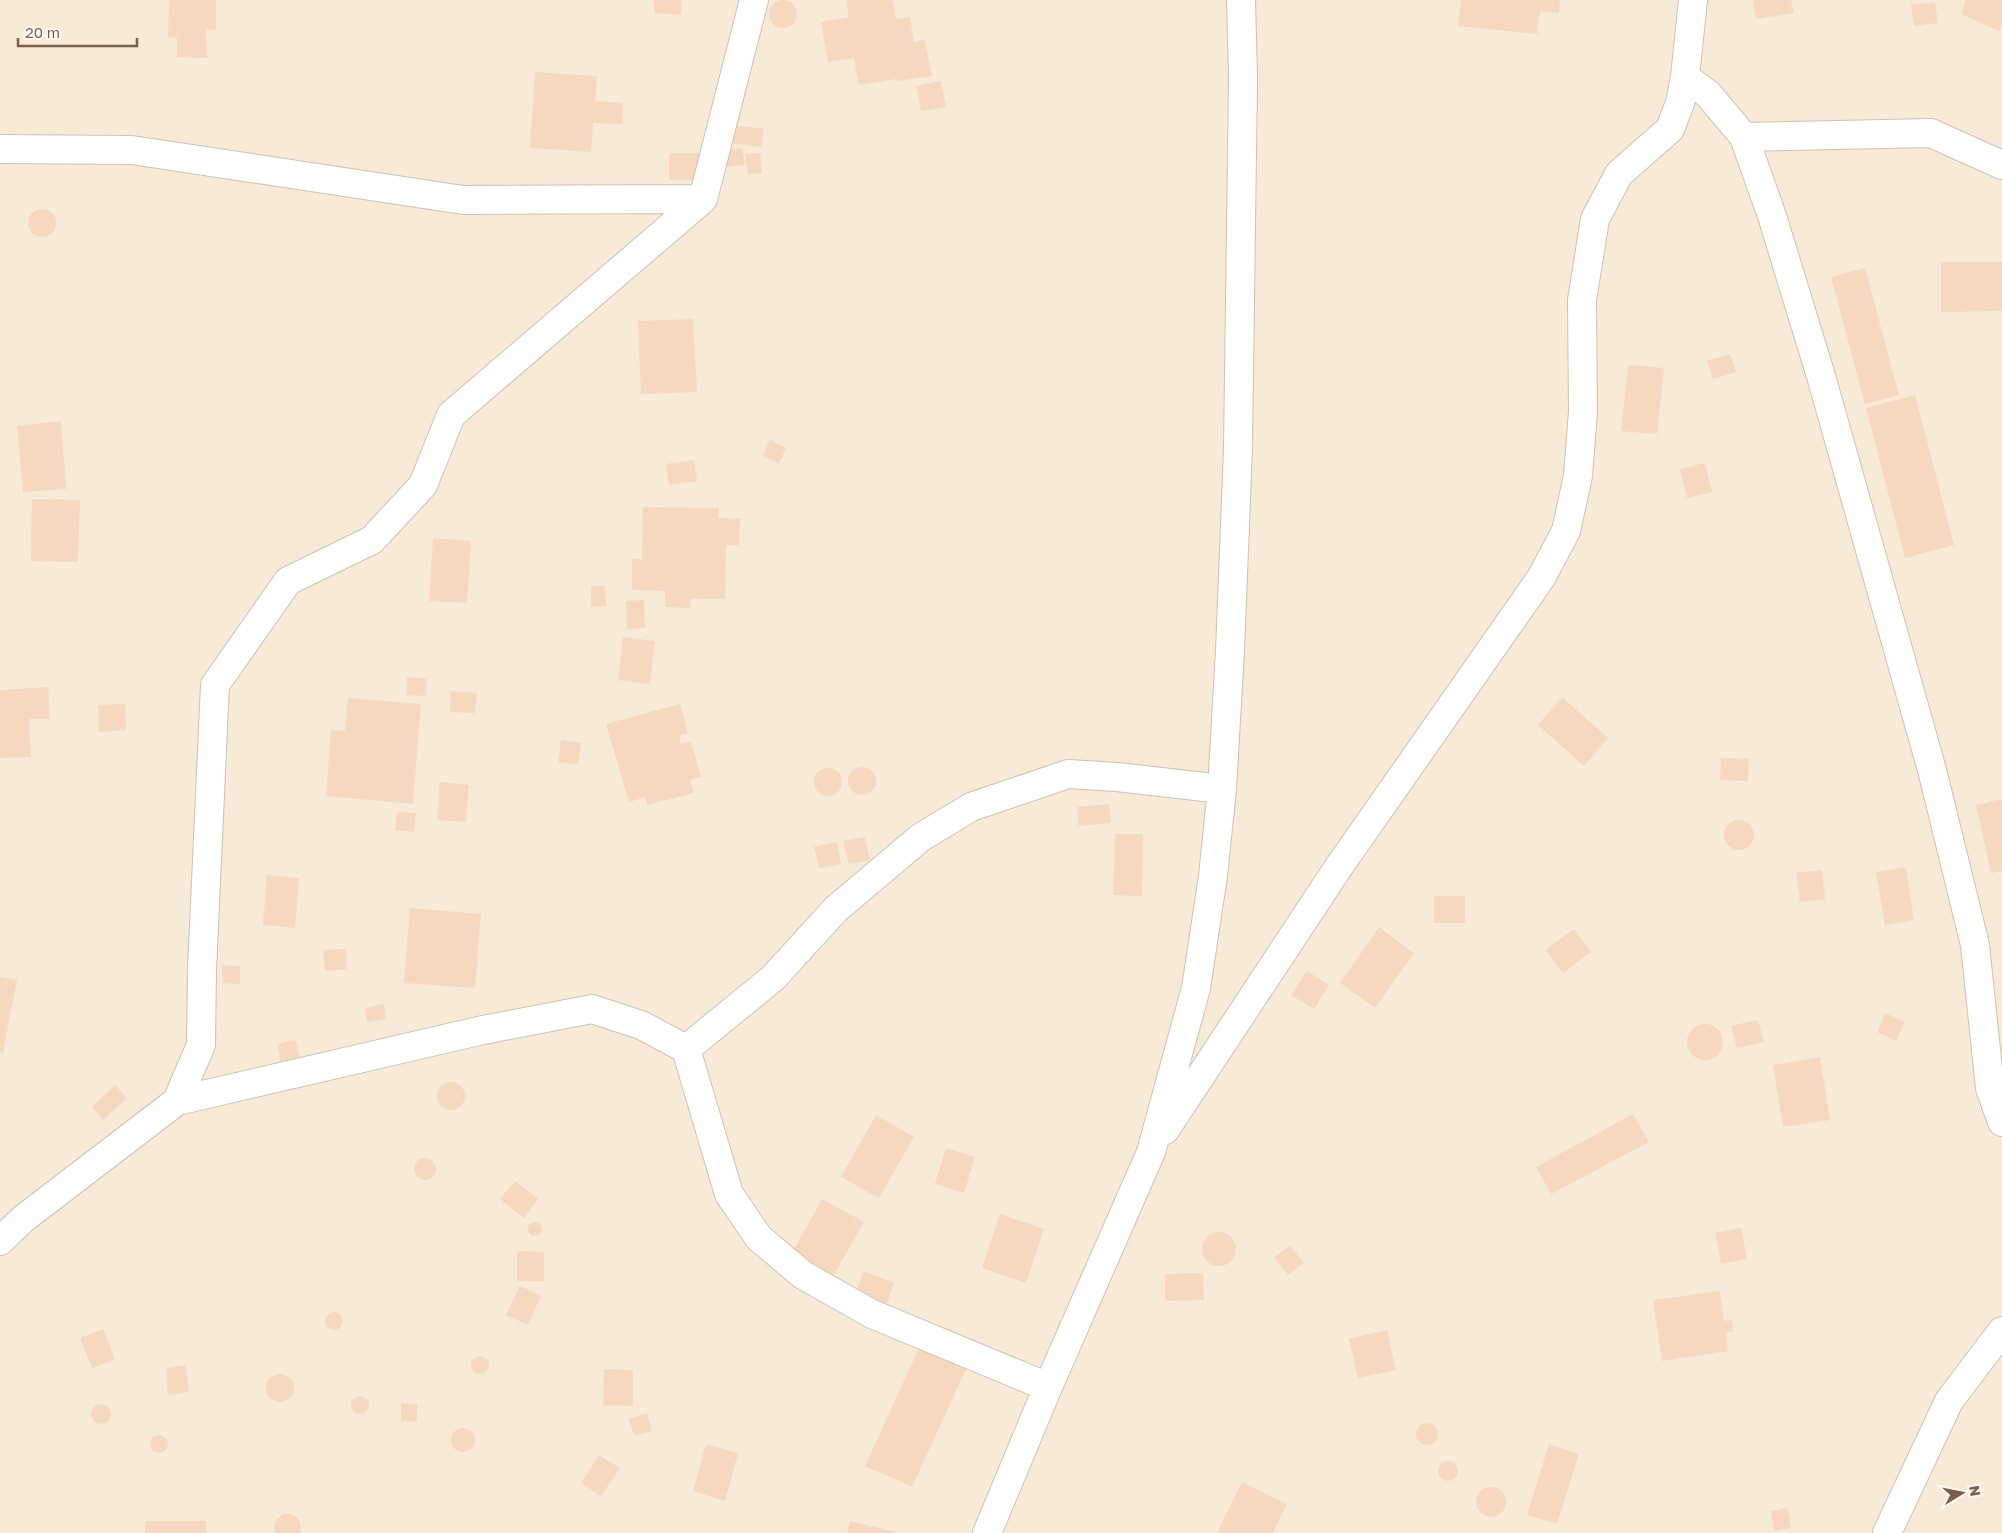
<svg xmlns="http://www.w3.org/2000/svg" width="2002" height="1533" font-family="'Golos Text',sans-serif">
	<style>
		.residential { fill: #f7ead7 }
		.building { fill: #f6d8be }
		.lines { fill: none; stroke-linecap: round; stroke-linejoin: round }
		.minor-casing { stroke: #d2c0ad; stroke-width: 30 }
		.minor { stroke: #fff; stroke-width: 28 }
	</style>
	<rect width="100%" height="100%" fill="#fef7e9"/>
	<path class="residential" d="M 0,0 L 2002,0 L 2002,1533 L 0,1533 Z"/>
	<path class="building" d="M769 14a14 14 0 1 1 28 0a14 14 0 1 1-28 0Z
		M 169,0 L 216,0 L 216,30 L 206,29 L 207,58 L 177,57 L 177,38 L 168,37 Z
		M 654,0 L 682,0 L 681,15 L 654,13 Z
		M 846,0 L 893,0 L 896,19 L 910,17 L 914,42 L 925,40 L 932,76 L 897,81 L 896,79 L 859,85 L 854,58 L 828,62 L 821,22 L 849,17 Z
		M 1461,0 L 1560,0 L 1559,13 L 1540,11 L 1537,34 L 1458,26 Z
		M 1753,0 L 1791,0 L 1794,13 L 1756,19 Z
		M 1966,0 L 2002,0 L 2002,24 L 1999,31 L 1961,14 Z
		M 1935,2 L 1938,23 L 1914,26 L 1911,5 Z
		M 535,72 L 597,76 L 595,101 L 623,103 L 622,124 L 593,123 L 591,152 L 530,148 Z
		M 941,81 L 946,107 L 921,111 L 916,86 Z
		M 733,125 L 764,129 L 762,147 L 731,143 Z
		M 742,148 L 745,165 L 727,167 L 725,150 Z
		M 669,153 L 699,153 L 699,180 L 669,180 Z
		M 760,153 L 762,173 L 748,174 L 745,154 Z
		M28 223a14 14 0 1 1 28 0a14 14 0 1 1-28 0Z
		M 1941,262 L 2002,262 L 2002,311 L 1941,312 Z
		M 1865,268 L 1899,395 L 1865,404 L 1831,277 Z
		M 693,319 L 697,392 L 641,394 L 638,321 Z
		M 1730,354 L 1736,372 L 1713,379 L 1707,361 Z
		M 1628,365 L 1664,368 L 1657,434 L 1621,431 Z
		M 1915,395 L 1954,545 L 1905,558 L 1866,408 Z
		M 61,421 L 66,489 L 23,492 L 17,426 Z
		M 770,440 L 786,448 L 779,464 L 763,456 Z
		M 694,460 L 697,481 L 669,485 L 666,464 Z
		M 1705,463 L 1712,492 L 1687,498 L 1680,469 Z
		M 32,499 L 80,500 L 78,562 L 31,561 Z
		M 643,507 L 719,508 L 718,518 L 740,519 L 739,545 L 726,545 L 725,599 L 691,599 L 690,608 L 665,607 L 665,591 L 632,590 L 632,559 L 642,559 Z
		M 433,538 L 471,541 L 467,603 L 429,601 Z
		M 591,586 L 605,586 L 606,606 L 591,607 Z
		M 644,600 L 645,628 L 627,629 L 626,601 Z
		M 623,637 L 655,641 L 650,684 L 618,680 Z
		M 407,677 L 427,679 L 426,696 L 406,695 Z
		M 48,687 L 50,719 L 29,719 L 31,757 L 0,758 L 0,690 Z
		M 451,691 L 477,693 L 475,713 L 450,712 Z
		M 1562,697 L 1608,738 L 1584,766 L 1538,725 Z
		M 348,698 L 421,704 L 413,804 L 326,796 L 331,730 L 345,731 Z
		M 125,704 L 126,730 L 99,732 L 98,705 Z
		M 680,704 L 688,733 L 679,736 L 681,744 L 691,741 L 701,777 L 690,780 L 694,793 L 647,805 L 645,797 L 629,802 L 606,724 Z
		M 561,740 L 581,743 L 578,765 L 558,762 Z
		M 1721,758 L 1749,759 L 1748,781 L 1720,780 Z
		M848 781a14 14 0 1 1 28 0a14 14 0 1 1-28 0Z
		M814 782a14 14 0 1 1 28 0a14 14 0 1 1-28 0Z
		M 440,782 L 469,785 L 466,822 L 437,820 Z
		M 2002,799 L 2002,871 L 1991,873 L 1976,805 Z
		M 1109,804 L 1111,823 L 1079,826 L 1077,807 Z
		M 397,812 L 416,813 L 414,832 L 395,830 Z
		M1724 835a15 15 0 1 1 30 0a15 15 0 1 1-30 0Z
		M 1115,834 L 1143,834 L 1142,896 L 1113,895 Z
		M 865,837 L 870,860 L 849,864 L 843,841 Z
		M 837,842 L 841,864 L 819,868 L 814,847 Z
		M 1906,867 L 1914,920 L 1885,925 L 1876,872 Z
		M 1822,870 L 1825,899 L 1800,902 L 1796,873 Z
		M 267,875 L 299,878 L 295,928 L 263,925 Z
		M 1434,896 L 1465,896 L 1465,923 L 1434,923 Z
		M 410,908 L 481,914 L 475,988 L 404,983 Z
		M 1379,927 L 1414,953 L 1375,1008 L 1340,983 Z
		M 1574,929 L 1591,952 L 1563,973 L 1545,950 Z
		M 346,949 L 347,969 L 325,971 L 323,950 Z
		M 222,965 L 240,966 L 240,984 L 223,983 Z
		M 1307,971 L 1329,985 L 1314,1009 L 1291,995 Z
		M 0,977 L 17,980 L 3,1053 L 0,1052 Z
		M 384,1004 L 386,1019 L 367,1022 L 365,1008 Z
		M 1885,1013 L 1905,1022 L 1896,1041 L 1877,1032 Z
		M 1758,1020 L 1764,1042 L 1737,1048 L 1731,1026 Z
		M1687 1042a18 18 0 1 1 36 0a18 18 0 1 1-36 0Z
		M 295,1040 L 300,1057 L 281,1062 L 277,1044 Z
		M 1820,1057 L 1830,1120 L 1783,1127 L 1773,1065 Z
		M437 1096a14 14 0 1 1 28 0a14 14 0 1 1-28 0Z
		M 115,1085 L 127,1098 L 103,1120 L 92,1107 Z
		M 1633,1114 L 1649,1142 L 1551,1194 L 1536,1167 Z
		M 876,1115 L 914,1137 L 879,1198 L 841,1177 Z
		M 946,1148 L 975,1157 L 964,1193 L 935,1184 Z
		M414 1169a11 11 0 1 1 22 0a11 11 0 1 1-22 0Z
		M 515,1181 L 538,1199 L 524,1218 L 500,1199 Z
		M 822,1199 L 864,1222 L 831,1280 L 790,1257 Z
		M 1000,1214 L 1044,1229 L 1026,1283 L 982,1268 Z
		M528 1229a7 7 0 1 1 14 0a7 7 0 1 1-14 0Z
		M 1741,1228 L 1747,1259 L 1721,1264 L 1715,1233 Z
		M1202 1249a17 17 0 1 1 34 0a17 17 0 1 1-34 0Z
		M 1290,1246 L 1304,1263 L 1288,1275 L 1274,1257 Z
		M 517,1251 L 544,1252 L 544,1281 L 517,1281 Z
		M 864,1271 L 894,1283 L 885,1308 L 854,1297 Z
		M 1203,1273 L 1204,1300 L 1165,1301 L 1165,1274 Z
		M 520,1286 L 541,1296 L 528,1325 L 506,1315 Z
		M 1720,1291 L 1724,1321 L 1732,1320 L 1733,1332 L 1726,1333 L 1728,1351 L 1662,1361 L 1653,1300 Z
		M325 1321a9 9 0 1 1 18 0a9 9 0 1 1-18 0Z
		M 103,1329 L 115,1359 L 92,1368 L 80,1338 Z
		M 1387,1330 L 1396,1370 L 1358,1378 L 1349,1339 Z
		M 919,1348 L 966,1369 L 912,1487 L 865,1466 Z
		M471 1365a9 9 0 1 1 18 0a9 9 0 1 1-18 0Z
		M 186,1365 L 189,1392 L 168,1395 L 166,1368 Z
		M 604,1369 L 633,1370 L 633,1406 L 603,1405 Z
		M266 1388a14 14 0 1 1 28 0a14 14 0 1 1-28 0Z
		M351 1405a9 9 0 1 1 18 0a9 9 0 1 1-18 0Z
		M 401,1403 L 417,1404 L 417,1422 L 401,1421 Z
		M91 1414a10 10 0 1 1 20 0a10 10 0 1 1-20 0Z
		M 647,1413 L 652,1431 L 634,1436 L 629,1419 Z
		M1416 1434a11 11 0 1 1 22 0a11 11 0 1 1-22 0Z
		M451 1440a12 12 0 1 1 24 0a12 12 0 1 1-24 0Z
		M150 1444a9 9 0 1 1 18 0a9 9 0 1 1-18 0Z
		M 706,1444 L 738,1453 L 725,1501 L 693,1491 Z
		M 1549,1444 L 1579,1454 L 1557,1524 L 1527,1515 Z
		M 599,1455 L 620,1468 L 601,1496 L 581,1483 Z
		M1438 1471a10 10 0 1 1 20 0a10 10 0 1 1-20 0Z
		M 1242,1482 L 1287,1504 L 1273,1533 L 1217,1533 Z
		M1476 1502a15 15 0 1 1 30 0a15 15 0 1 1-30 0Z
		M 1788,1508 L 1791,1528 L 1774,1531 L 1771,1511 Z
		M 283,1514 L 291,1514 L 298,1518 L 301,1526 L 300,1533 L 276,1533 L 274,1528 L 276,1520 Z
		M 145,1521 L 206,1521 L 206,1533 L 145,1533 Z
		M 850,1521 L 896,1532 L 896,1533 L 847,1533 Z"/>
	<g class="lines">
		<defs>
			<path id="minor" d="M 1693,0 L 1685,77 L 1708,94 L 1744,137 L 1772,216 L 1821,376 L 1932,770 L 1975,945 L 1990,1088 L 2002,1122
				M 1744,137 L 1931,133 L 2002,165
				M 0,149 L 132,150 L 463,200 L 703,199
				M 686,1049 L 729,1194 L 759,1238 L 803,1275 L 872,1314 L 1048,1387
				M 177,1101 L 483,1030 L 592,1009 L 641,1025 L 686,1049 L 773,978 L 836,909 L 920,838 L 971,807 L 1068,774 L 1117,777 L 1222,789
				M 1165,1130 L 1338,868 L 1541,578 L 1566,531 L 1578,476 L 1583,412 L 1582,300 L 1595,219 L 1619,174 L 1670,129 L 1680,103 L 1685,77
				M 0,1241 L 23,1219 L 177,1101 L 201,1045 L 202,969 L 215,685 L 288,581 L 372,540 L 423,485 L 451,415 L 703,199 L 754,0
				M 987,1533 L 1048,1387 L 1151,1152 L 1196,988 L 1213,876 L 1222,789 L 1230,651 L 1238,449 L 1243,78 L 1241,0
				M 1887,1533 L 1949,1401 L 2002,1331"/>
		</defs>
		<use href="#minor" class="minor-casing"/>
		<use href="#minor" class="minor"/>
	</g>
	<g transform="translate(1962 1493) rotate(80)" stroke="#fffaf1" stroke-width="4" paint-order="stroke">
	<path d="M0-4L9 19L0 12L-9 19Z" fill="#7c5e49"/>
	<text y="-8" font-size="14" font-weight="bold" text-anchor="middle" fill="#7c5e49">N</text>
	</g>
	<path d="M18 38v8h119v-8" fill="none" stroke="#7c5e49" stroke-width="2.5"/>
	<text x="25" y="38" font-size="15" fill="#7c5e49" stroke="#fffaf1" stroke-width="4" paint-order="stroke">20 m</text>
</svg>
